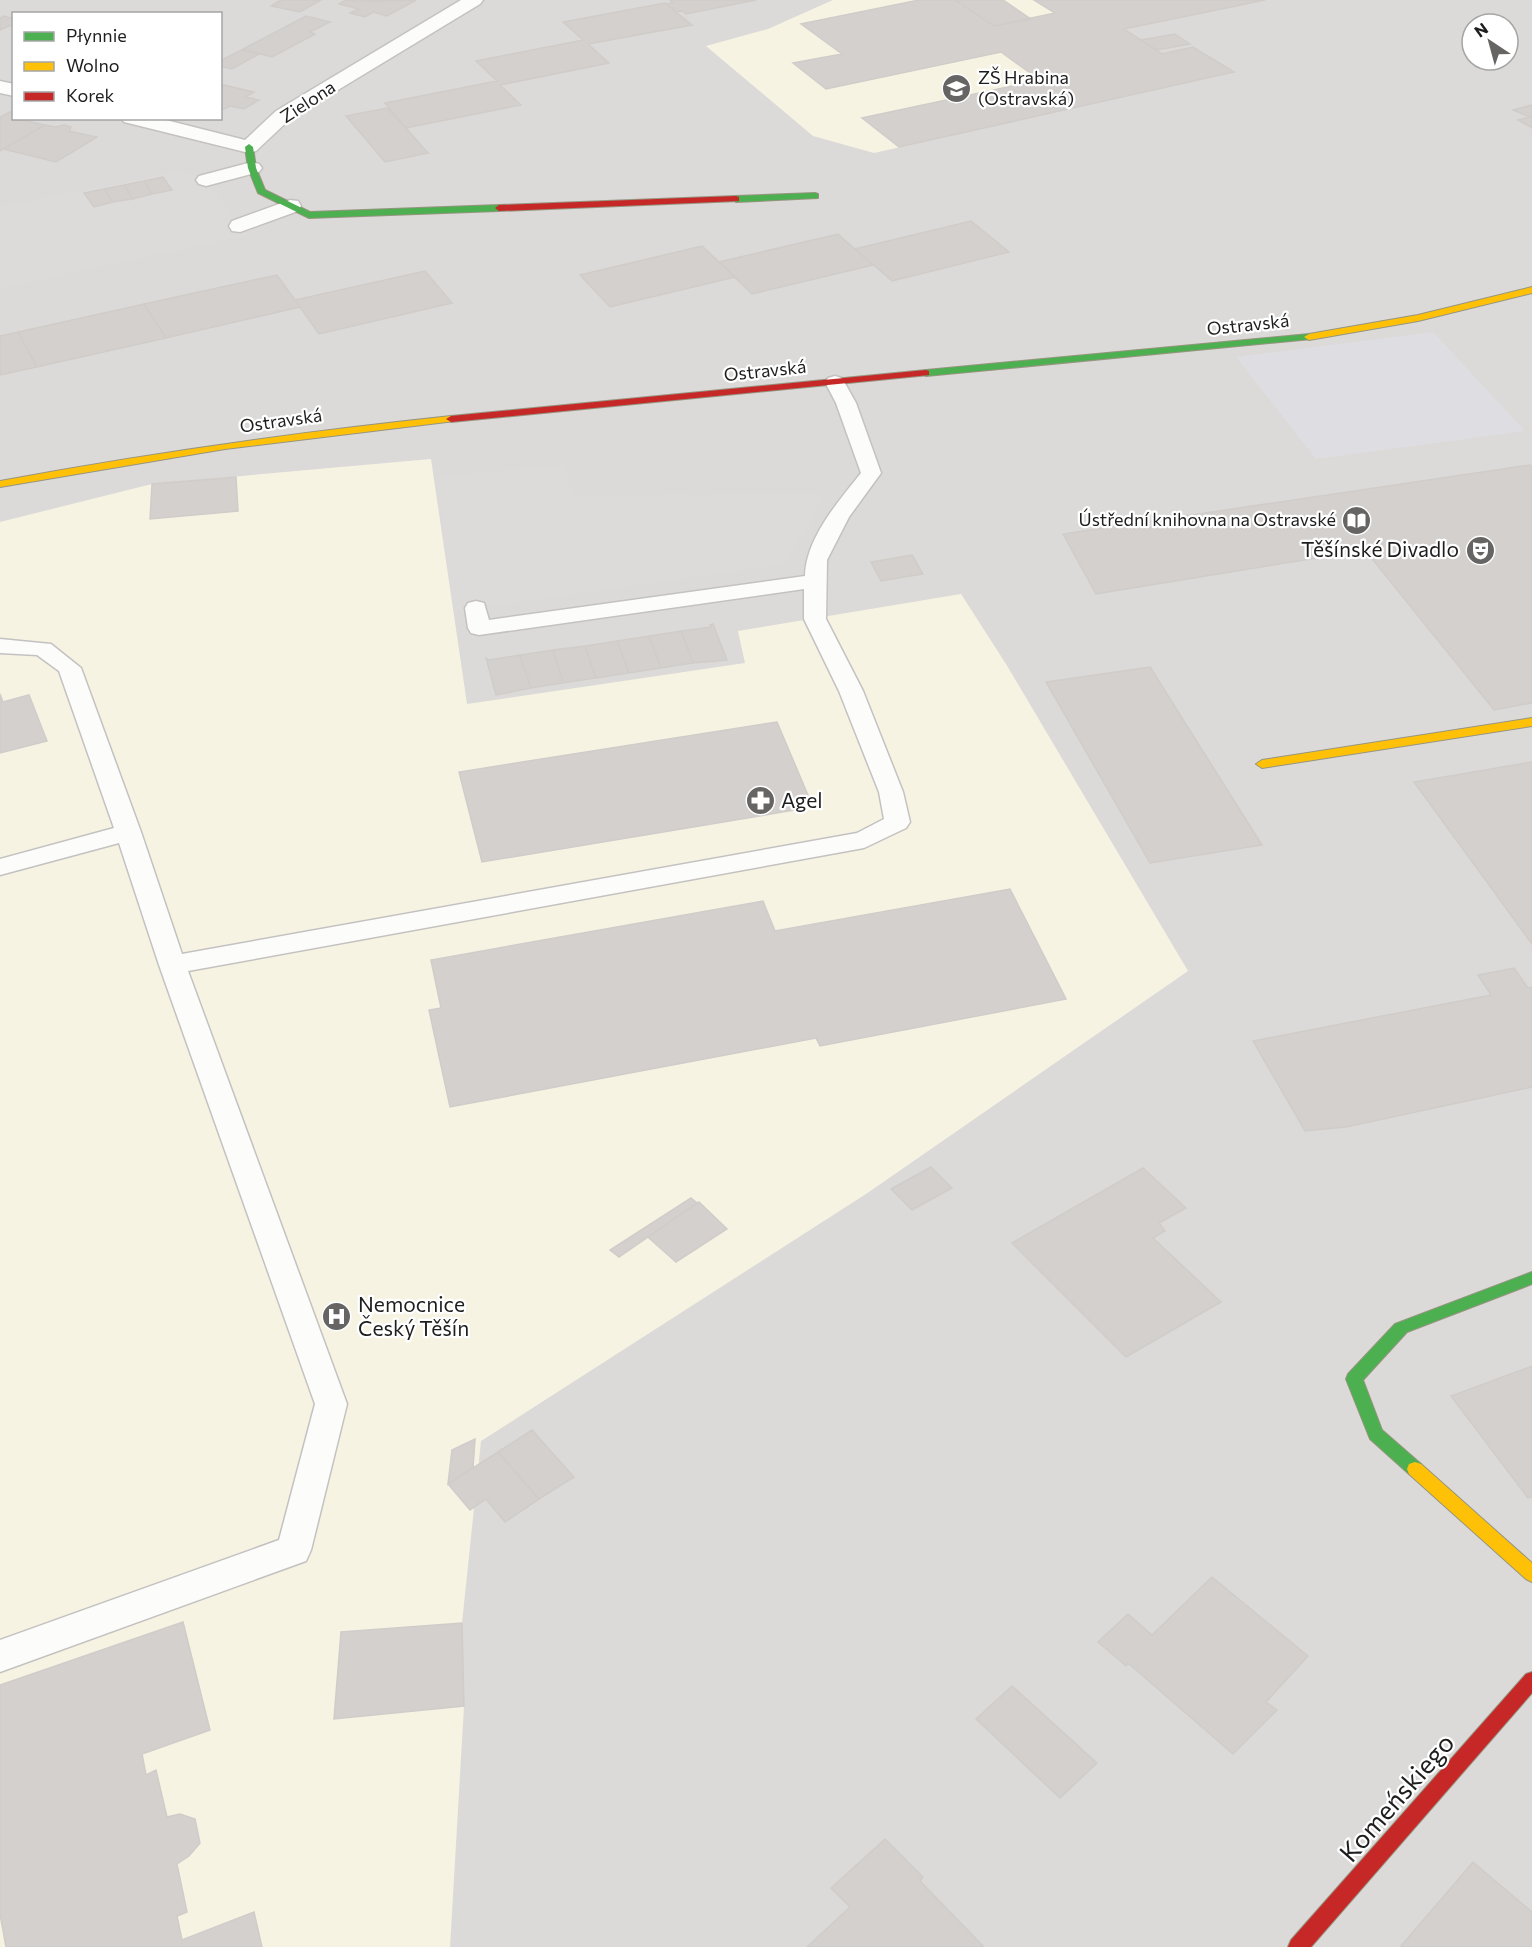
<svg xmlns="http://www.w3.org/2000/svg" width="1532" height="1947" font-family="Commissioner,sans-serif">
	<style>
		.residential { fill: #dcdad8; fill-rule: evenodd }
		.education { fill: #f6f3e3 }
		.parking { fill: #dddbda }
		.plaza { fill: #dedde1 }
		.building { fill: #d3d0ce; stroke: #d0ccc9; stroke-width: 1.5 }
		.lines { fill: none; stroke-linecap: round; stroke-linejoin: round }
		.lane-casing { stroke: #c4c2c1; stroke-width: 3 }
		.street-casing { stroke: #c4c2c1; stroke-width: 3 }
		.fast-casing { stroke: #969580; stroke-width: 2 }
		.slow-casing { stroke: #969580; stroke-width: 2 }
		.jam-casing { stroke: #969580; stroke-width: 2 }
		.lane { fill: #fcfcfb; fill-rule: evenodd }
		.street { fill: #fcfcfb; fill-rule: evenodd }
		.fast { fill: #4caf50; fill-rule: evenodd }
		.slow { fill: #ffc107; fill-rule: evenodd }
		.jam { fill: #c62828; fill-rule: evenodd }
		.labels { text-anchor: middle; stroke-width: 4.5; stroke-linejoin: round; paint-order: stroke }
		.far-poi-label { font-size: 18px; fill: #1e1e1e; stroke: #fff; text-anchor: start }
		.far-street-label { font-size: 18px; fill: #1e1e1e; stroke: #fff }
		.poi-label { font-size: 21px; fill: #1e1e1e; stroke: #fff; text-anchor: start }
		.near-street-label { font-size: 26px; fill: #1e1e1e; stroke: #fff }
	</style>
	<rect width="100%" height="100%" fill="#edeae7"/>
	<path class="residential" d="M 0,0 L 1532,0 L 1532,1947 L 0,1947 ZM 14,14 L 220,14 L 220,118 L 14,118 ZM 1472,24 L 1508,24 L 1508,60 L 1472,60 Z"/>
	<path class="education" d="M 833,0 L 1265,0 L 1125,29 L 1162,54 L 1193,47 L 1234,72 L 874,153 L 813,136 L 706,46 L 768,29 Z
		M 431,459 L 467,704 L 745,663 L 738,631 L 961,594 L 1006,664 L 1188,971 L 866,1194 L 481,1441 L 462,1623 L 464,1706 L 450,1947 L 0,1947 L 0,522 L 152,484 Z"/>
	<path class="parking" d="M 181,171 L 206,180 L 247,235 L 0,288 L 0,207 Z
		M 565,465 L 571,495 L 821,494 L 811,522 L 783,564 L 454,611 L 436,477 Z"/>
	<path class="plaza" d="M 1433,332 L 1525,431 L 1316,459 L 1236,357 Z"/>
	<path class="building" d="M 281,0 L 321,0 L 300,12 L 271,6 Z
		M 346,0 L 358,1 L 416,0 L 387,16 L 373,12 L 365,17 L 350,13 L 359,9 L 339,4 Z
		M 670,0 L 756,0 L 686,14 L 682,11 L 676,12 L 666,4 L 673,3 Z
		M 919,0 L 955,0 L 994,26 L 1055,13 L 1034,0 L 1265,0 L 1124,29 L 1162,54 L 1193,47 L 1234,72 L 899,147 L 862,118 L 1040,80 L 1001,52 L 826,89 L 793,63 L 842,54 L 801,24 Z
		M 955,0 L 1003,0 L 1031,19 L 994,26 Z
		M 665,3 L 692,25 L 588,44 L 609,63 L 500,85 L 521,105 L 406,128 L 385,103 L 497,81 L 476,61 L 583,40 L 563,22 Z
		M 4,16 L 14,19 L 14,24 L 0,30 L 0,18 Z
		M 306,16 L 330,22 L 310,32 L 315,34 L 272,57 L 243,49 Z
		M 1175,34 L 1190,44 L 1156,50 L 1141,40 Z
		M 241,50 L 259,54 L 232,69 L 220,66 L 220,61 Z
		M 220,84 L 254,92 L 245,97 L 259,100 L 244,109 L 230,106 L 220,111 Z
		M 1532,105 L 1532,128 L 1518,120 L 1530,117 L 1513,110 Z
		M 387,108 L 406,128 L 428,153 L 385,162 L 346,116 Z
		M 10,112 L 14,112 L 14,118 L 45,125 L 0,151 L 0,117 Z
		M 45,125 L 55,127 L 64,125 L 71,127 L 69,131 L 97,137 L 56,162 L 3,149 Z
		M 163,177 L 172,190 L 152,194 L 144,181 Z
		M 144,181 L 152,194 L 133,199 L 124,185 Z
		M 124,185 L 133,199 L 113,202 L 104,189 Z
		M 104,189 L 113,202 L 94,207 L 84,193 Z
		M 971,221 L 1009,252 L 892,281 L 855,249 Z
		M 838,234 L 873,265 L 752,294 L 719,262 Z
		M 702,246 L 735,277 L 610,307 L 580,275 Z
		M 425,271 L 452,303 L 319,334 L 295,300 Z
		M 277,275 L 300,307 L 166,338 L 144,304 Z
		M 144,304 L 166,338 L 37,367 L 18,332 Z
		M 18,332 L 37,367 L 0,375 L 0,336 Z
		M 1530,465 L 1532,467 L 1532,703 L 1494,710 L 1365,550 L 1096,594 L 1063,534 Z
		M 236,477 L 238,511 L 150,519 L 152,484 Z
		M 912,555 L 923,574 L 881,581 L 871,562 Z
		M 713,624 L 727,660 L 693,663 L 681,631 L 711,627 L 710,625 Z
		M 681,631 L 693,663 L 661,668 L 649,636 Z
		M 649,636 L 661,668 L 629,673 L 617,641 Z
		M 617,641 L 629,673 L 596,678 L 585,646 Z
		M 585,646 L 596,678 L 563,683 L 553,650 Z
		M 553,650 L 563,683 L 531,688 L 520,655 Z
		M 520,655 L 531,688 L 496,695 L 486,658 L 489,660 Z
		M 1150,667 L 1262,845 L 1150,863 L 1046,682 Z
		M 0,694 L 3,702 L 29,695 L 47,741 L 0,753 Z
		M 777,722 L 813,807 L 482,862 L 459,772 Z
		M 1532,762 L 1532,944 L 1414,782 Z
		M 1010,889 L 1066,999 L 820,1046 L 816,1038 L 450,1107 L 429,1010 L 441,1008 L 431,960 L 763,901 L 775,931 Z
		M 1514,968 L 1528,988 L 1532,987 L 1532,1087 L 1346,1127 L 1305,1131 L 1253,1041 L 1491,995 L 1478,975 Z
		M 931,1167 L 952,1188 L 912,1210 L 891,1189 Z
		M 1143,1168 L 1186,1208 L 1159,1223 L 1165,1231 L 1153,1238 L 1221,1302 L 1126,1357 L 1012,1243 Z
		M 691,1198 L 697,1203 L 619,1257 L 610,1250 Z
		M 699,1202 L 727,1229 L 676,1262 L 648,1237 Z
		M 1532,1366 L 1532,1497 L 1528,1498 L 1451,1396 Z
		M 532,1430 L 574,1477 L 539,1499 L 498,1452 Z
		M 475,1439 L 473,1468 L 448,1484 L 452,1450 Z
		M 498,1452 L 539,1499 L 505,1522 L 486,1499 L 470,1510 L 448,1484 Z
		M 1212,1577 L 1308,1656 L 1266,1702 L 1277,1710 L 1233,1754 L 1128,1663 L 1126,1666 L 1098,1642 L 1128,1614 L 1152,1635 Z
		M 183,1622 L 210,1730 L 142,1754 L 146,1775 L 156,1770 L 167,1817 L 180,1814 L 195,1819 L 200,1843 L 189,1856 L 177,1864 L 187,1912 L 177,1916 L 182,1940 L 254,1912 L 262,1947 L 6,1947 L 0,1914 L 0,1685 Z
		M 462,1623 L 464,1706 L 334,1719 L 341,1632 Z
		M 1012,1686 L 1097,1763 L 1060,1798 L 976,1719 Z
		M 885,1839 L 923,1877 L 920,1881 L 984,1947 L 807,1947 L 850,1907 L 831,1888 Z
		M 1473,1862 L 1532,1912 L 1532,1947 L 1400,1947 Z"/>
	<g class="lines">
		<defs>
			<path id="lane" d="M 835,376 L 842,378 L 856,403 L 881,473 L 849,517 L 827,560 L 826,619 L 863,691 L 903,792 L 910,822 L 906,828 L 864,848 L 188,971 L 347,1404 L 311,1550 L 306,1561 L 0,1672 L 0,1640 L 279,1540 L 315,1404 L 159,965 L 119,843 L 0,875 L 0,859 L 114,828 L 59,671 L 37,655 L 0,653 L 0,639 L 51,644 L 81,668 L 141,832 L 182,954 L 857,833 L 884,819 L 879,792 L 839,691 L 804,619 L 804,589 L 479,635 L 471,633 L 468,628 L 465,608 L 468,603 L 476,601 L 484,603 L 489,620 L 805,576 C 806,538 838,502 861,473 L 836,403 L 825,382 L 828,378 Z"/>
			<path id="street" d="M 461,0 L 483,0 L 480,4 L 290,119 L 256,151 L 249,153 L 124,122 L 121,118 L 158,118 L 245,140 L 276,111 Z
				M 0,81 L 14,84 L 14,96 L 0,93 Z
				M 252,162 L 259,164 L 262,168 L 259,172 L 206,186 L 199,184 L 196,180 L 199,176 Z
				M 290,200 L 298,201 L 301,206 L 298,211 L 240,232 L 232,231 L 229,226 L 232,221 Z"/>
			<path id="fast" d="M 249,144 L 253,147 L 256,168 L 265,190 L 310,212 L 499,205 L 503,208 L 499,211 L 309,218 L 258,193 L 248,168 L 245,147 Z
				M 815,193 L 818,194 L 818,198 L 736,202 L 732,199 L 736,196 Z
				M 1309,334 L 1312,335 L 1312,339 L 926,376 L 921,373 L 926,370 Z
				M 1532,1272 L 1532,1284 L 1407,1332 L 1363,1380 L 1382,1430 L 1421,1464 L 1423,1469 L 1421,1474 L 1415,1476 L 1409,1474 L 1370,1439 L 1346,1379 L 1348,1374 L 1395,1324 Z"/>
			<path id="slow" d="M 1532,287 L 1532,293 L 1418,321 L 1309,340 L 1304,337 L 1309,334 L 1418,315 Z
				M 451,416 L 455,417 L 455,421 L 225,449 L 0,487 L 0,481 C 150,453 300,432 451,416 Z
				M 1532,718 L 1532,726 L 1262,768 L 1256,764 L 1262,760 Z
				M 1415,1462 L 1421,1464 L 1532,1563 L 1532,1582 L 1526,1579 L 1409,1474 L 1407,1469 L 1409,1464 Z"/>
			<path id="jam" d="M 736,196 L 739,197 L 739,201 L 499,211 L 495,208 L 499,205 Z
				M 926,370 L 929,371 L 929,375 L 451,422 L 446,419 L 451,416 Z
				M 1532,1672 L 1532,1693 L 1311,1947 L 1288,1947 L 1291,1940 L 1526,1674 Z"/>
		</defs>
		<use href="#lane" class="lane-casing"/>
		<use href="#street" class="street-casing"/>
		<use href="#fast" class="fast-casing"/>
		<use href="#slow" class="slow-casing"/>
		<use href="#jam" class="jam-casing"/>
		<use href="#lane" class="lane"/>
		<use href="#street" class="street"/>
		<use href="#fast" class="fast"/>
		<use href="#slow" class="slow"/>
		<use href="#jam" class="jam"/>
	</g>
	<defs>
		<symbol id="school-disc" viewBox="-11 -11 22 22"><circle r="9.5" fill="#666564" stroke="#fff"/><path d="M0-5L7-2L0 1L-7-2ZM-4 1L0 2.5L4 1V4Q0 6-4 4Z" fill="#fff"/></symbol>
		<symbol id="library-disc" viewBox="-11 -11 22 22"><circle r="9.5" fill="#666564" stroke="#fff"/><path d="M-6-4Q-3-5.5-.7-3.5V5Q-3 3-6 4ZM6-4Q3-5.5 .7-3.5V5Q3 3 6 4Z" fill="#fff"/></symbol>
		<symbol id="theatre-disc" viewBox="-11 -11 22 22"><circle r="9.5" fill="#666564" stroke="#fff"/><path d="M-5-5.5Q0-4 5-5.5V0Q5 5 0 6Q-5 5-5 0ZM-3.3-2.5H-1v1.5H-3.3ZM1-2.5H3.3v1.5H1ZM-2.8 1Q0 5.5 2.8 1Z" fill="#fff"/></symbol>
		<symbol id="pharmacy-disc" viewBox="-11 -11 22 22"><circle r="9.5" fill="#666564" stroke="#fff"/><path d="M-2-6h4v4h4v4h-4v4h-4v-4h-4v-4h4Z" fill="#fff"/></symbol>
		<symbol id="hospital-disc" viewBox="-11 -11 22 22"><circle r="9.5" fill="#666564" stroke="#fff"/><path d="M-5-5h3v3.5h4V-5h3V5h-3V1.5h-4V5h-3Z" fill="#fff"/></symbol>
	</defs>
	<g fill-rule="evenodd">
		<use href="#school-disc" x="940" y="72" width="33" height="33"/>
		<use href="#library-disc" x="1340" y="504" width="33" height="33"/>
		<use href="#theatre-disc" x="1464" y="534" width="33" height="33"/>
		<use href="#pharmacy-disc" x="744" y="784" width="33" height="33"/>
		<use href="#hospital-disc" x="320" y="1300" width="33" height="33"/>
	</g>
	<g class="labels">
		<g class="far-poi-label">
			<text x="978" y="84">ZŠ Hrabina<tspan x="978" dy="21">(Ostravská)</tspan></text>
			<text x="1336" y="526" text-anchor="end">Ústřední knihovna na Ostravské</text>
		</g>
		<g class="far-street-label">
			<text transform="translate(308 102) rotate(-33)" y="6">Zielona</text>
			<text transform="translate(1248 325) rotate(-6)" y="6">Ostravská</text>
			<text transform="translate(765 371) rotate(-6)" y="6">Ostravská</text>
			<text transform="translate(281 421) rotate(-8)" y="6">Ostravská</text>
		</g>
		<g class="poi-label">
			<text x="1459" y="557" text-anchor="end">Těšínské Divadlo</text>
			<text x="781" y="808">Agel</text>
			<text x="358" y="1312">Nemocnice<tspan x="358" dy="24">Český Těšín</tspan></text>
		</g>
		<g class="near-street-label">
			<text transform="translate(1397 1798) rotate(-49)" y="9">Komeńskiego</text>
		</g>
	</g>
	<rect x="12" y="12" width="210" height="108" fill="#ffffff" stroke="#a5a5a5" stroke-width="1.5"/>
	<rect x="24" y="32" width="30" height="9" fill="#4caf50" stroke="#a5a5a5" stroke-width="1.5"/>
	<text x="66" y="42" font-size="18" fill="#1e1e1e">Płynnie</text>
	<rect x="24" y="62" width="30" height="9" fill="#ffc107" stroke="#a5a5a5" stroke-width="1.5"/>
	<text x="66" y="72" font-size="18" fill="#1e1e1e">Wolno</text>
	<rect x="24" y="92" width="30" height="9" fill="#c62828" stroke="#a5a5a5" stroke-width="1.5"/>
	<text x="66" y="102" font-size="18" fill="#1e1e1e">Korek</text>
	<g transform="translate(1490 42) rotate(324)"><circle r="28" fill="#ffffff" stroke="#a5a5a5" stroke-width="1.5"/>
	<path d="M0-4.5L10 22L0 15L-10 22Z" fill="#666564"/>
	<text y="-9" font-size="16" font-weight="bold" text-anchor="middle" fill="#1e1e1e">N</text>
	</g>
</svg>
